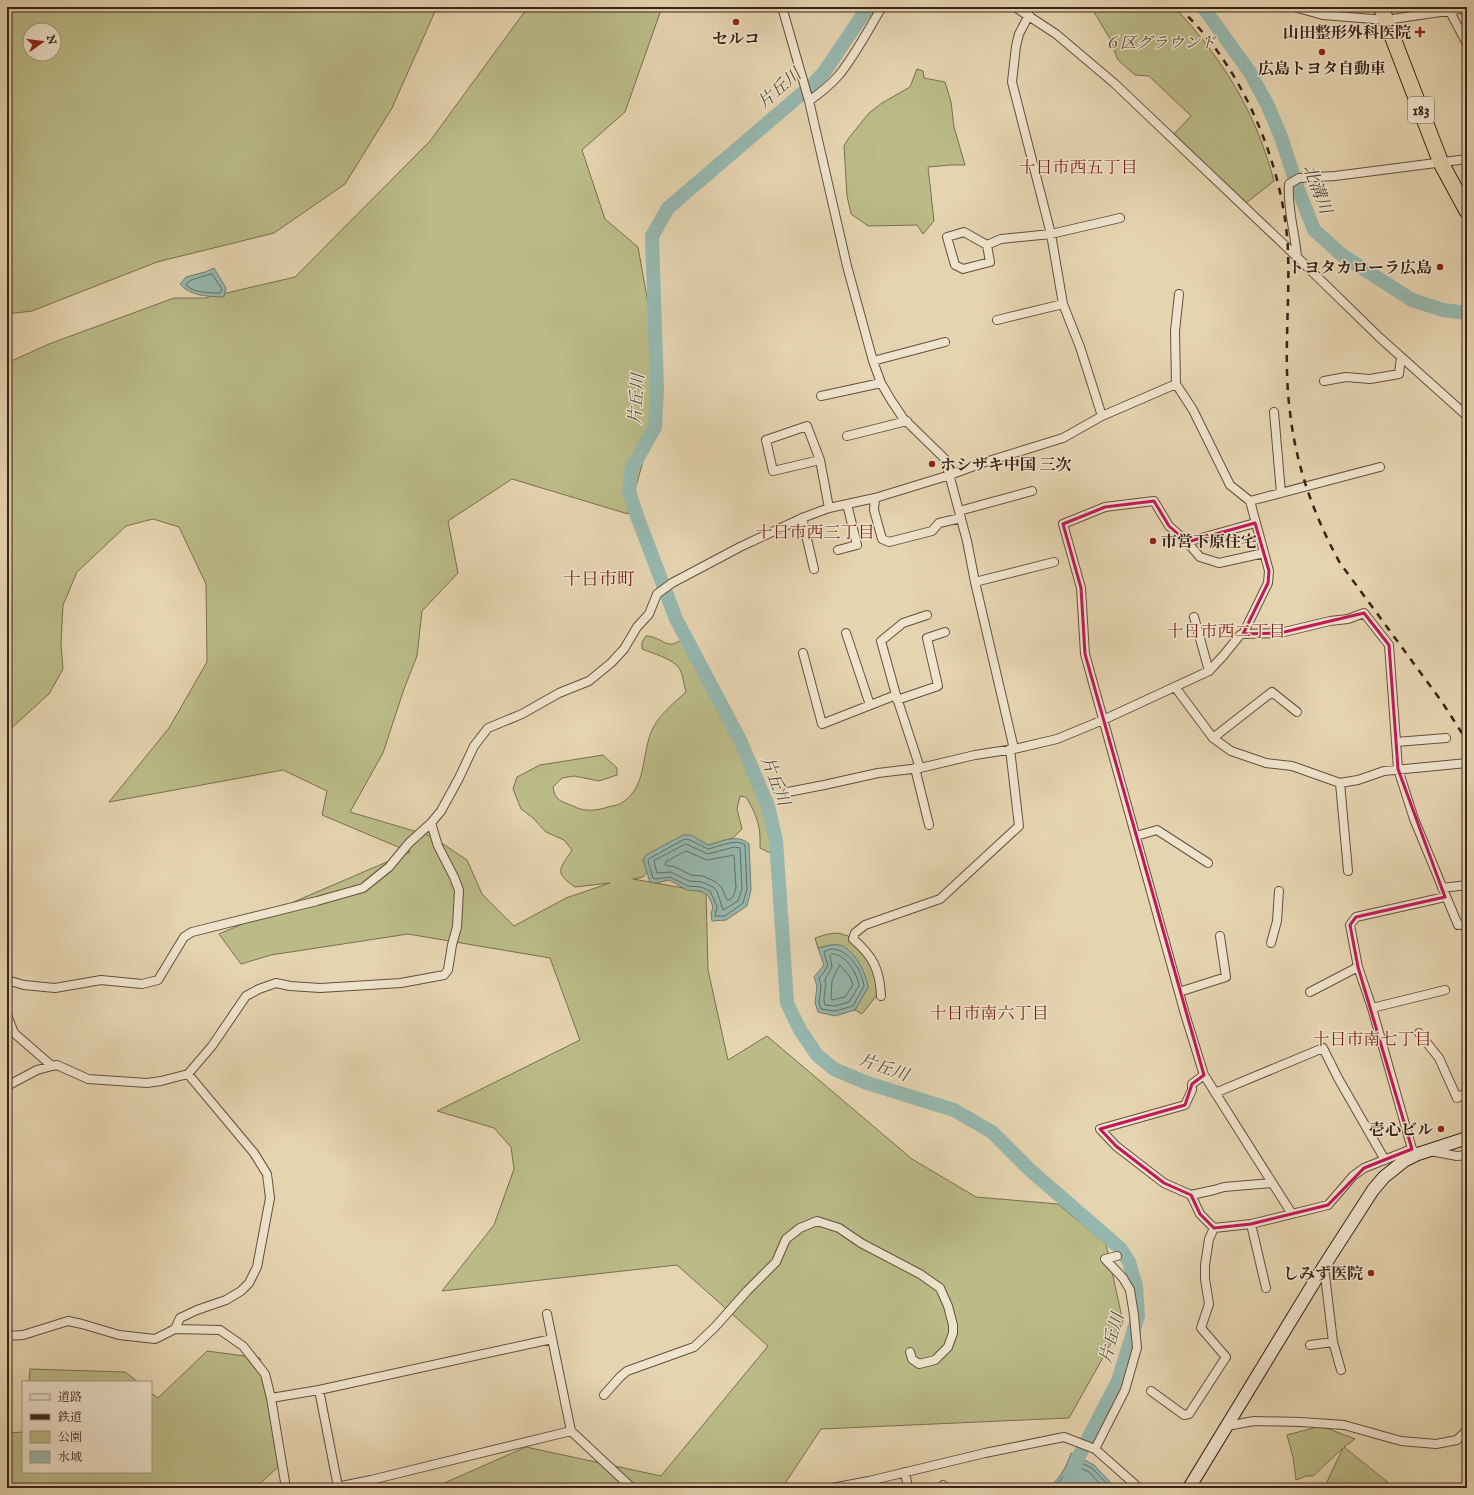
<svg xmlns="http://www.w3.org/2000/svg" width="1474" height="1495" font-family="'IM FELL English','Noto Serif JP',serif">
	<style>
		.green { fill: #babb87; stroke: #7a6e4f; fill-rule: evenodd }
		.water { fill: #96b8af; stroke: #727c72 }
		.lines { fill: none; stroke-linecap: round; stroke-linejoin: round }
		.shore { stroke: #686d63; stroke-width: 1 }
		.river { stroke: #96b8af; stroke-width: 14 }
		.street-casing { stroke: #664e3d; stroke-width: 10 }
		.secondary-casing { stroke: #3b2217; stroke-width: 14 }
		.highway-casing { stroke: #3b2217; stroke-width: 17 }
		.street { stroke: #eee3cc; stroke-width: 8 }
		.secondary { stroke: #eee3cc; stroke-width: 12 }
		.highway { stroke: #e5d4b0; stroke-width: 15 }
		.rail { stroke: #3b2217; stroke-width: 2.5; stroke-dasharray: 7 7; stroke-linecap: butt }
		.marked { fill: none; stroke: #c2185b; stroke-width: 3; stroke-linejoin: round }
		.poi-dot { fill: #8f2418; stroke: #eee3cc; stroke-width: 1.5 }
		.labels { text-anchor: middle; stroke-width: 3; stroke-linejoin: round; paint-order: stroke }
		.shield { fill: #eee3cc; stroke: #715c4d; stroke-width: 1 }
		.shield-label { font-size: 15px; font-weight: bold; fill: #3b2217 }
		.poi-label { font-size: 16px; font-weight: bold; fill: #3b2217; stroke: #eee3cc; text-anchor: end }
		.park-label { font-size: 16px; font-style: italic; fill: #5b4833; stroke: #eee3cc }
		.water-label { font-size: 17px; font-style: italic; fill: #52483d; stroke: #eee3cc }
		.neighbourhood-label { font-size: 17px; fill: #7a1f14; stroke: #eee3cc }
		.quarter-label { font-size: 18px; fill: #7a1f14; stroke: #eee3cc }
	</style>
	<rect width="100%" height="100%" fill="#e5d4b0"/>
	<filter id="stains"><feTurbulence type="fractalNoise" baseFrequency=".005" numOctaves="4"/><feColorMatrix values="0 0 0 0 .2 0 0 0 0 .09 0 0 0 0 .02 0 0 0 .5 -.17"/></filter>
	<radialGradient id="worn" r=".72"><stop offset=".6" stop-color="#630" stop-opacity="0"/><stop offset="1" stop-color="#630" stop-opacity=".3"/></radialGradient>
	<path class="green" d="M 7,7 L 437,7 L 392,108 L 345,184 L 274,233 L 157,262 L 32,311 L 7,314 ZM 30,30 L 54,30 L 54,54 L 30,54 Z
		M 528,7 L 662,7 L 625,112 L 582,150 L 605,219 L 638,247 L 654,337 L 654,423 L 628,514 L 512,479 L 448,521 L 458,573 L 422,611 L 417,656 L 404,689 L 383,753 L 350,812 L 431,836 L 467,860 L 482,894 L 514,926 L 566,898 L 610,883 L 575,887 C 553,872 560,869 572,850 L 564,840 L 546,832 L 532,817 L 521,809 L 513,789 L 517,777 L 540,765 L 603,755 L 617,768 L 617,775 L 599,781 L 574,776 L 562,778 L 553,787 C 555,801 561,801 573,806 C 584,812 596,811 608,807 C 613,806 619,805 623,802 C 648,785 641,752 653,728 C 660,714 674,703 686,692 C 684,685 683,674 679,668 C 673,659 652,653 642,649 L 642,642 L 646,636 C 662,636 667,652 682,639 C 714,693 744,749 763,809 C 767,824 769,839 772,854 L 760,848 C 761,827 757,815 746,797 L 740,796 L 737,809 L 742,829 L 733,838 L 708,845 L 691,836 L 643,860 L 648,872 L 643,877 L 633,879 L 706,892 L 708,970 L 728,1060 L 767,1036 L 912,1159 L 976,1197 L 1058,1204 L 1106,1244 L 1123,1322 L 1069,1418 L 821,1429 L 782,1488 L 433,1488 L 526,1447 L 661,1476 L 768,1346 L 677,1265 L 442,1291 L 494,1225 L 514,1169 L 511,1147 L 494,1128 L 437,1111 L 580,1040 L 550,958 L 408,934 L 271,955 L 241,964 L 219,934 L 410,852 L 322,815 L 327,791 L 283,770 L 109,802 L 169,728 L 207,662 L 206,584 L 179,527 L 153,519 L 126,526 L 77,572 L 63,605 L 61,643 L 63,669 L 49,694 L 7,732 L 7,363 L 49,344 L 174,298 L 205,298 L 295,277 L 430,141 Z
		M 1091,7 L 1174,7 C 1223,58 1256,113 1274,181 L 1246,203 L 1174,134 L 1191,116 L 1149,76 L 1135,75 L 1118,60 L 1109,37 Z
		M 917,69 L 923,71 L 924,78 L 945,82 L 951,102 L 954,127 L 965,165 L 951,165 L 928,167 L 934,221 L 923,234 L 917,225 L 868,226 L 851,214 L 847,196 L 844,146 L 848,139 L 869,113 L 882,103 L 910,87 Z
		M 838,933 L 848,936 L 869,958 L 876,970 L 877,995 L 862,1014 L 855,1010 L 868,987 L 837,945 L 831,945 L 818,948 L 815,938 L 828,934 Z
		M 207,1351 L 260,1358 L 279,1466 L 255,1488 L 7,1488 L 7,1433 L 23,1432 L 23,1472 L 151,1472 L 151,1393 L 158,1398 Z
		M 30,1369 L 125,1372 L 138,1382 L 29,1382 Z
		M 1321,1426 L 1355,1439 L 1344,1447 L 1395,1488 L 1324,1488 L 1343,1448 L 1313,1476 L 1306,1476 L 1296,1480 L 1293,1457 L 1287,1435 Z"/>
	<path class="water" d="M 214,268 L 226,288 L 224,297 C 208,296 192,297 180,284 L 186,277 L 205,272 Z
		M 683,835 L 691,835 L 708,845 C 721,842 738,833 749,844 L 751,890 L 747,906 L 726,920 L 712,921 L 711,914 L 713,907 L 708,895 L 700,891 L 687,890 L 669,880 L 656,883 L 650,882 L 643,860 L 646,855 Z
		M 831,945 C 835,945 839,944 843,946 C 856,954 866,972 868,987 L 855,1010 L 835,1016 L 818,1012 L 815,1003 L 817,986 L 814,977 L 820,970 L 824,965 L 818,948 Z
		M 1071,1453 L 1094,1465 L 1116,1488 L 1047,1488 C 1059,1481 1067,1466 1071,1453 Z"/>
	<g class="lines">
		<path class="shore" d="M 212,274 L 222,289 L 220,293 C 209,293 194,293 186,285 L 189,281 Z
			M 685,839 L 690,840 L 708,849 C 718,847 736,838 745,845 L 747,889 L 743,903 L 725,916 L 715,916 L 717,906 L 710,891 L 701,887 L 688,886 L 670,877 L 656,879 L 653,878 L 648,861 L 649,859 Z
			M 686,844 L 708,854 L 734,847 L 740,848 L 742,889 L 738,901 L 723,910 L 717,891 L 713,887 L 702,882 L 689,881 L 671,872 L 657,873 L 654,861 Z
			M 686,851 L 707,860 L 734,855 L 736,888 L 733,897 L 729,900 L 727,900 L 722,888 L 716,882 L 703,876 L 691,875 L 675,867 L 665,865 L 666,862 Z
			M 831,949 C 848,948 862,970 864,986 L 853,1006 L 835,1011 L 821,1009 L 819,1003 L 821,986 L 819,978 L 824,972 L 828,965 L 824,952 Z
			M 832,954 C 845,953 858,974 859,986 L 849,1002 L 835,1006 L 825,1005 C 822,998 827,988 825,979 L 832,967 L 830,956 Z
			M 840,965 L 850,977 L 853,985 L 845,997 L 832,1000 L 831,998 L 832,981 Z
			M 1054,1488 L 1071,1467 L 1073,1461 L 1075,1460 L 1092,1468 L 1111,1488
			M 1061,1488 L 1078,1467 L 1089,1472 L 1104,1488"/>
		<path class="river" d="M 868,7 L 825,71 L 813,84 L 668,208 L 652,236 L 657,390 L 655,427 L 631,470 L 629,491 L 637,516 L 676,619 L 740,740 L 768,806 L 776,840 L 787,1003 L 800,1030 L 817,1055 L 834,1069 L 867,1083 L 954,1110 L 992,1132 L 1030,1170 L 1120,1248 L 1129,1262 L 1136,1286 L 1138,1316 L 1118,1381 L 1078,1458 L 1066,1488
			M 1203,7 L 1249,71 L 1268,106 L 1281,137 L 1298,189 L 1314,230 L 1342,255 L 1412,300 L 1443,310 L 1467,313"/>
		<defs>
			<path id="street" d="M 782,7 L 809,101 L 847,266 L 873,361 L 881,383 L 891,400 L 903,418 L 945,459 L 967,541 L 975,582 L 1014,749
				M 1015,7 L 1056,34 L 1114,83 L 1297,257 L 1379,337 L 1467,416
				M 1294,7 L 1323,15 L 1386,20 L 1467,8
				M 1448,8 L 1467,44
				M 1029,15 L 1019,34 L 1016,46 L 1012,82 L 1051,234 L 1063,304 L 1080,347 L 1102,416
				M 809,101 C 819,94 830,85 839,75 C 856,54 868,30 882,7
				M 987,245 L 990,262 L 963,269 L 955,265 L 947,237 L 964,232 L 987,245 L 1001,239 L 1051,234 L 1120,218
				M 1297,257 C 1295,232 1287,209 1289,184 L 1299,178 L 1335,176 L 1467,159
				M 997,320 L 1063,304
				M 873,361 L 945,342
				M 1324,381 L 1346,377 L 1370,379 L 1399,374 L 1401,357
				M 821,396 L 881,383
				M 1274,412 L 1281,493
				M 807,426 L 820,460 L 773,471 L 766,440 Z
				M 847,436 L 907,421
				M 820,460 L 829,508
				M 875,498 L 874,510 L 882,539 L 889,542 L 932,531 L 939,523 L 961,518
				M 1250,501 L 1380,467
				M 959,511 L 1032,491
				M 802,518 L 814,569
				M 1187,542 L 1255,523
				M 838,550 L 857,545 L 847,504
				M 1264,553 L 1219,563 L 1200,557 L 1187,542 L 1169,526 L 1154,501 L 1105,507 L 1063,524 L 1081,588 L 1085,654 L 1185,1014 L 1204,1075 L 1292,1214
				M 975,582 L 1054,562
				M 1194,617 L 1209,671
				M 846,633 L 870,705
				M 1243,634 L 1280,633 L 1330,621 L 1348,619 L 1364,613 L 1389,645 L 1398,769 L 1414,819 L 1458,925 L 1467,924
				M 803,653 L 822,724 L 896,695
				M 1175,687 L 1213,738 L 1231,751 L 1266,763 L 1292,766 L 1340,783 L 1358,780 L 1384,771 L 1467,763
				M 897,700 L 938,686 L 927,638 L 945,632
				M 1213,738 L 1272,692 L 1297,712
				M 1396,742 L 1446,738
				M 915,768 L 929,825
				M 920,768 L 896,695 L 881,641 L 903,623 L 927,615
				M 1340,783 L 1348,871
				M 788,792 L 824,785 L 878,773 L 920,768 L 975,755 L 1014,749 L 1057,739 L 1103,720 L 1209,671 L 1223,656 L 1240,635 L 1243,634 L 1268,583 L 1269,571 L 1250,501 L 1230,485 L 1193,410 L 1176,384 L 1175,331 L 1179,294
				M 1136,836 L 1157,830 L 1208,863
				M 1442,888 L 1467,885
				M 1271,943 L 1277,921 L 1279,891
				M 7,980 L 24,985 L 55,988 L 101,980 L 142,984 L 158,980 L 184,937 L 192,932 L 317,901 L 363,888 L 389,867 L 409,843 L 431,823 L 441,811 L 459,778 L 474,746 L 488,728 L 522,714 L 559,693 L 589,681 L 611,663 L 624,649 L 637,627 L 649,614 L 657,594 L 672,583 L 740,547 L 802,518 L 829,508 L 875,498 L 950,475 L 982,463 L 1063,438 L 1102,416 L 1176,384
				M 1179,992 L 1226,977 L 1220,936
				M 1310,992 L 1358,967
				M 881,996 C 880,970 873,956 853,939 L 855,933 L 865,925 L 940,899 L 1019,826 L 1010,749
				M 1372,1008 L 1445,990
				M 7,1015 L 14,1033 L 52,1066 L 57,1065 L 88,1079 L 147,1083 L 161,1081 L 188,1074 L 212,1046 L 246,996 L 259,989 L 276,983 L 290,986 L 320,988 L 401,983 L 444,975 L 448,970 L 452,945 L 457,927 L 459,890 L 454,877 L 438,846 L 431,823
				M 1419,1033 L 1439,1058 L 1457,1098 L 1467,1092
				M 1204,1075 L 1192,1084 L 1192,1090 L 1185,1105 L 1100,1129 L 1116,1146 L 1164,1183 L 1191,1195 L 1200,1214 L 1214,1228
				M 7,1086 L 37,1070 L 52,1066
				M 1215,1093 L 1323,1048 L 1338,1078 L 1385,1160
				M 1430,1151 L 1457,1156 L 1467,1155
				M 1418,1154 L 1412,1149 L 1372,1008 L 1358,967 L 1350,925 L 1356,917 L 1445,897
				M 1191,1195 L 1214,1190 L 1224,1187 L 1272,1183
				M 1251,1224 L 1266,1288
				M 1214,1228 L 1251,1224 L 1328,1205 L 1353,1176 L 1364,1168 L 1412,1149
				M 1324,1267 L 1333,1342 L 1341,1370
				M 547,1314 L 571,1431 L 632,1488
				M 175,1329 L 180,1318 L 197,1310 L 226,1300 L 241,1291 L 249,1283 L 257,1267 L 270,1198 L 267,1174 L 254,1153 L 188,1074
				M 7,1336 L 23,1335 L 68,1321 L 82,1324 L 119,1335 L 155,1339 L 175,1329 L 220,1330 L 243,1346 L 265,1374 L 271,1398 L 286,1488
				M 1310,1345 L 1333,1342
				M 319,1390 L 338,1487
				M 1151,1391 L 1184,1415 L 1189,1414 L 1226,1357 L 1201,1328 L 1209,1304 L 1205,1279 L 1205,1265 L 1209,1239 L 1214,1228
				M 604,1395 L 620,1377 L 627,1371 L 694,1347 L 715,1327 L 747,1291 L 776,1262 L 786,1239 L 800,1228 L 817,1221 L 839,1228 L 861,1243 L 920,1274 L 940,1288 L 948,1306 L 953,1325 L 953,1333 L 948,1347 L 935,1360 L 919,1364 L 912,1359 L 910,1352
				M 271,1398 L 319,1390 L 552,1339
				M 1227,1426 L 1254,1421 L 1301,1422 L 1344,1425 L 1401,1441 L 1436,1444 L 1457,1440 L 1467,1430
				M 1095,1449 L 1125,1390 L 1137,1348 L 1134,1315 L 1130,1290 L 1123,1278 L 1105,1259 L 1117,1256
				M 905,1472 L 908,1488
				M 943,1485 L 944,1488
				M 332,1488 L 371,1480 L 571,1431
				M 832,1488 L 869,1481 L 985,1453 L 1064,1437 L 1095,1449 L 1139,1488"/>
			<path id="secondary" d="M 1189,1488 L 1324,1266 L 1373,1190 L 1384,1177 L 1404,1161 L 1418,1154 L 1467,1138"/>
			<path id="highway" d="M 1381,7 L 1441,163 L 1467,211"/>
		</defs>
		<use href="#street" class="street-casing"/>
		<use href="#secondary" class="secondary-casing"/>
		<use href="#highway" class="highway-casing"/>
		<use href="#street" class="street"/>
		<use href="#secondary" class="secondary"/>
		<use href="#highway" class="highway"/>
		<path class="rail" d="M 1178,7 C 1242,64 1285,167 1288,252 C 1290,305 1283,359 1290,412 C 1296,466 1314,516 1340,563 L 1442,702 L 1467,741"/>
	</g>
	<path class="marked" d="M 1154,501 L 1169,526 L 1187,542 L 1255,523 L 1269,571 L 1268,583 L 1243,634 L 1280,633 L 1364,613 L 1389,645 L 1398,769 L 1445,897 L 1356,917 L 1350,925 L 1358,967 L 1412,1149 L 1364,1168 L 1328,1205 L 1251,1224 L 1214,1228 L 1200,1214 L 1191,1195 L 1164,1183 L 1116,1146 L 1100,1129 L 1185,1105 L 1192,1084 L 1204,1075 L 1085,654 L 1081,588 L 1063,524 L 1105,507 Z"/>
	<g class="poi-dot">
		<circle cx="736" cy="22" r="4"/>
		<path d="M1418 26h4v4h4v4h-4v4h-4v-4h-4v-4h4z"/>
		<circle cx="1322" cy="52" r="4"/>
		<circle cx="1440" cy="267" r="4"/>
		<circle cx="932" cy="464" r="4"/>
		<circle cx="1153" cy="541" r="4"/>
		<circle cx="1441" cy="1129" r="4"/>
		<circle cx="1371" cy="1273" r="4"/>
	</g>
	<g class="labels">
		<rect class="shield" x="1408" y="97" width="26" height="26" rx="3"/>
		<g class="shield-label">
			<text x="1421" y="115">183</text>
		</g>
		<g class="poi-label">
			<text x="1411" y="38">山田整形外科医院</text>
			<text x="736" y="44" text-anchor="middle">セルコ</text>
			<text x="1322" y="74" text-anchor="middle">広島トヨタ自動車</text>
			<text x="1432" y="273">トヨタカローラ広島</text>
			<text x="940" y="470" text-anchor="start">ホシザキ中国 三次</text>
			<text x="1161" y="547" text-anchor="start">市営下原住宅</text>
			<text x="1433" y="1135">壱心ビル</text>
			<text x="1363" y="1279">しみず医院</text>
		</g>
		<g class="park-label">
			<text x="1160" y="48">６区グラウンド</text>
		</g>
		<g class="water-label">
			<text transform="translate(779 88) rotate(-41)" y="6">片丘川</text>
			<text transform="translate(1318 189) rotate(69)" y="6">北溝川</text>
			<text transform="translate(636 399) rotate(-86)" y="6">片丘川</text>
			<text transform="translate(776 781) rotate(69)" y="6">片丘川</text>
			<text transform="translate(884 1067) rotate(19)" y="6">片丘川</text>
			<text transform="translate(1111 1338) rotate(-75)" y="6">片丘川</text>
		</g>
		<g class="neighbourhood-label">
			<text x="1078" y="173">十日市西五丁目</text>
			<text x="815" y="538">十日市西三丁目</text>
			<text x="1226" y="637">十日市西二丁目</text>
			<text x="989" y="1019">十日市南六丁目</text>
			<text x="1372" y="1045">十日市南七丁目</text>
		</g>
		<g class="quarter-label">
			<text x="599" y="585">十日市町</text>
		</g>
	</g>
	<rect width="1474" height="1495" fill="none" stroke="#e5d4b0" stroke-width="24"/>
	<rect x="8" y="8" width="1458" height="1479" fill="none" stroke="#3b2217" stroke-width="2"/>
	<rect x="12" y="12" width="1450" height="1471" fill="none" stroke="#3b2217"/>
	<rect x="22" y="1381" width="130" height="92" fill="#eee3cc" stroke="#a69684"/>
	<rect x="30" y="1394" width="20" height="6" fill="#eee3cc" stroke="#a69684"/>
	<text x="58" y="1401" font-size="12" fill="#3b2217">道路</text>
	<rect x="30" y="1414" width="20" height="6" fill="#3b2217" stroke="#a69684"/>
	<text x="58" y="1421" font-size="12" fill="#3b2217">鉄道</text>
	<rect x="30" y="1431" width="20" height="12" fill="#babb87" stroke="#a69684"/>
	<text x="58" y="1441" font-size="12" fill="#3b2217">公園</text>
	<rect x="30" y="1451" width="20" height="12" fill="#96b8af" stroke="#a69684"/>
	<text x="58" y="1461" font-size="12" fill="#3b2217">水域</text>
	<g transform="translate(42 42) rotate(76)"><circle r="19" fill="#eee3cc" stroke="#a69684"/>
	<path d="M0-3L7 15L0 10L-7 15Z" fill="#8f2418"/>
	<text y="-6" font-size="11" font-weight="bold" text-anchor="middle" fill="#3b2217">N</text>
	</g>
	<rect width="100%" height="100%" filter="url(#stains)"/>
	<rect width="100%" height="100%" fill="url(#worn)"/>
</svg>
